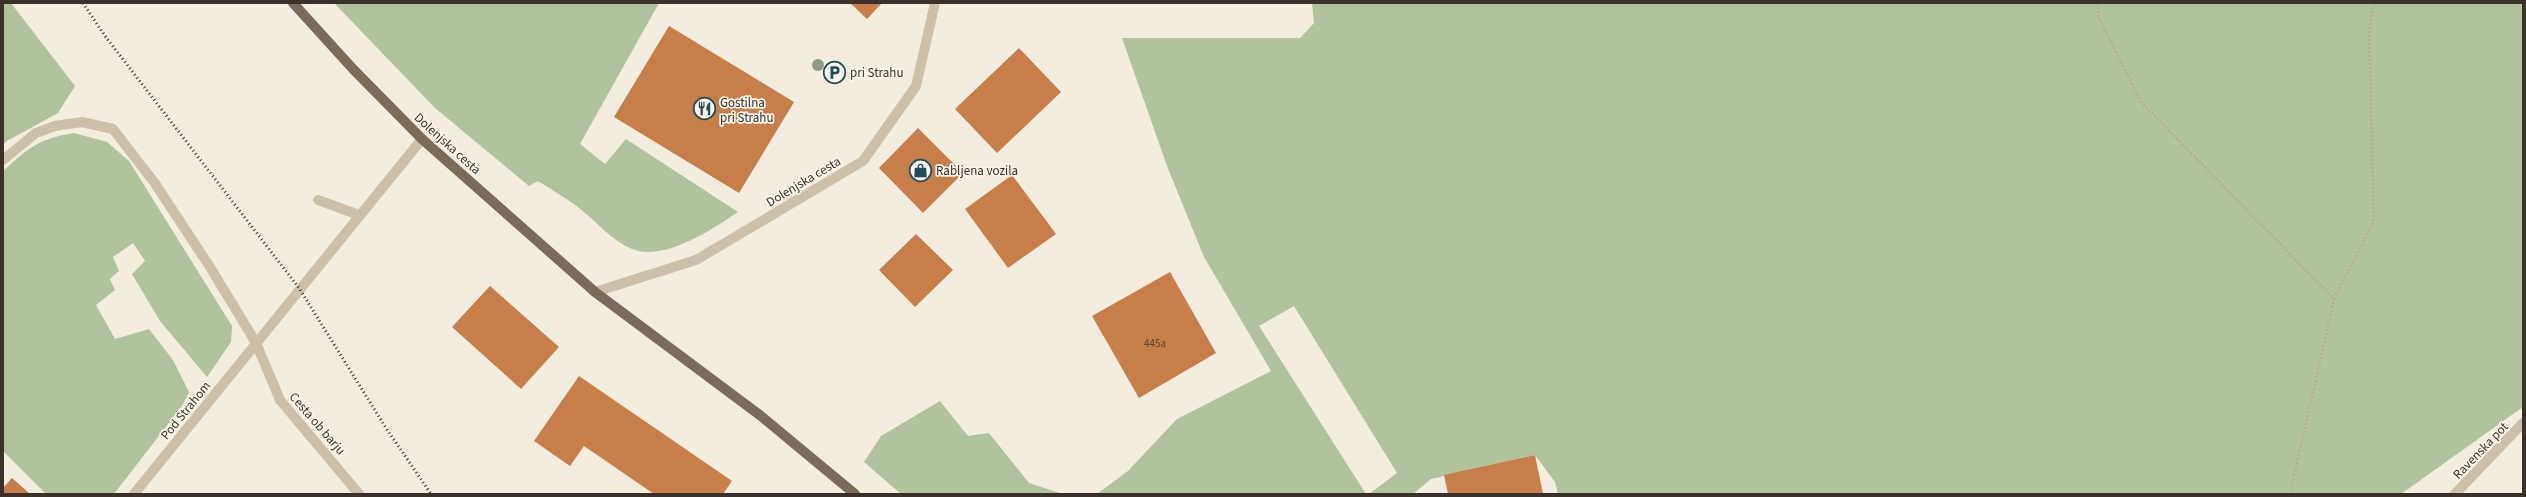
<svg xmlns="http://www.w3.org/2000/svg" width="2526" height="497" font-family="'Source Sans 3',sans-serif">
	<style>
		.green { fill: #b0c39e }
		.building { fill: #c87e48 }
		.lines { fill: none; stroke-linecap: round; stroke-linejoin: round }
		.path { stroke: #b8aa94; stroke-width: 2.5; stroke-dasharray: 2 2; stroke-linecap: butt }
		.lane { stroke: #ccc0aa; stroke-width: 10 }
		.street { stroke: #ccc0aa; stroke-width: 10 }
		.primary { stroke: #7b6b5b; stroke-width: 10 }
		.rail { stroke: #39312a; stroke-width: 3; stroke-dasharray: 1 3; stroke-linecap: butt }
		.tree { fill: #919b7d }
		.labels { text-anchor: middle; stroke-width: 3.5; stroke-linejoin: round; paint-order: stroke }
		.number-label { font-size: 11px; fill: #5d4432 }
		.poi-label { font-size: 13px; fill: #39312a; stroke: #faf6ec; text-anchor: start }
		.street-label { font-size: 13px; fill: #39312a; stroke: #faf6ec }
	</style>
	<rect width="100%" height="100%" fill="#f3eddf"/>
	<path class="green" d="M 3,3 L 11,3 L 75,86 L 58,113 L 7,141 L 3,145 Z
		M 334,3 L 659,3 L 580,144 L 605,164 L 626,139 L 738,212 C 713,229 664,262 632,249 C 612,241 596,221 579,208 C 566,198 552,190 538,181 L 529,186 L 435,108 Z
		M 1312,3 L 2523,3 L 2523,407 L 2401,494 L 1558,494 L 1555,482 L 1535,455 L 1431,479 L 1413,494 L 1369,494 L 1397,473 L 1294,306 L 1259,326 L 1366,494 L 1097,494 L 1128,471 L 1177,419 L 1271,371 L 1204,257 L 1167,166 L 1122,38 L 1300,38 L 1314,23 Z
		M 74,133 L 107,142 L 129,161 L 232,326 L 231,342 L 207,377 L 160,321 L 132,274 L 145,261 L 133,243 L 113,257 L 119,271 L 110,279 L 115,290 L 96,305 L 115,339 L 149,329 L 173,360 L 189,392 L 182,406 L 114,494 L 46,494 L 3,451 L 3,171 C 30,147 38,139 74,133 Z
		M 940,401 L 968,436 L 989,433 L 1029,483 L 1063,494 L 901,494 L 864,462 L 881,436 Z"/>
	<path class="building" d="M 850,3 L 882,3 L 867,19 Z
		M 669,26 L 794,102 L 739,193 L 614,117 Z
		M 1019,48 L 1061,92 L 997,153 L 955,109 Z
		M 918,128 L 963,173 L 923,213 L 879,168 Z
		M 1012,175 L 1056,234 L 1008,268 L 965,209 Z
		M 916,234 L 953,270 L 915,307 L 879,270 Z
		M 1170,272 L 1216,353 L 1139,398 L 1092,316 Z
		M 490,286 L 559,347 L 521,389 L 452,327 Z
		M 579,376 L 732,481 L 723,494 L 654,494 L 584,446 L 570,466 L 534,441 Z
		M 1535,455 L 1543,494 L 1448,494 L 1444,475 Z
		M 12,478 L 30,494 L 3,494 L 3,488 Z"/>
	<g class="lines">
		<path class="path" d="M 2098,3 L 2098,16 L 2142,103 L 2334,299 L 2290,494
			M 2334,299 L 2374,221 L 2369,33 L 2374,3"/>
		<path class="lane" d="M 3,160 L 36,133 L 55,126 L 82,122 L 113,129 L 154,182 L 210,267 L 256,343
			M 318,200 L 359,215"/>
		<path class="street" d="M 595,292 L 696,260 L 863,161 L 916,86 L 935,3
			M 256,343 L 280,400 L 359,494
			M 134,494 L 422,139
			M 2455,494 L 2523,423"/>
		<path class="primary" d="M 293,3 L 353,69 L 422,139 L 595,292 L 761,416 L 855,494"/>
		<path class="rail" d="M 83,3 L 105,36 L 299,288 L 386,428 L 431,494"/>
	</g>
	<circle class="tree" cx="818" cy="65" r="6"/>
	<defs>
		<symbol id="parking-ring" viewBox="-11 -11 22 22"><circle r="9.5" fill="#faf6ec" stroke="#1e4d5c" stroke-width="1.5"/><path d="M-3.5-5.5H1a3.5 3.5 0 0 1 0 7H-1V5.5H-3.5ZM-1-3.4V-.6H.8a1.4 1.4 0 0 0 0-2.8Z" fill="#1e4d5c"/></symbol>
		<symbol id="restaurant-ring" viewBox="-11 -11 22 22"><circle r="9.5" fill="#faf6ec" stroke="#1e4d5c" stroke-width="1.5"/><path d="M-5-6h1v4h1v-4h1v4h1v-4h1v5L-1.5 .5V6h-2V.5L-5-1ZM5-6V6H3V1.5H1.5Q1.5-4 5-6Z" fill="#1e4d5c"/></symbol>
		<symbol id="shop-ring" viewBox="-11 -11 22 22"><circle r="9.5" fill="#faf6ec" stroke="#1e4d5c" stroke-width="1.5"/><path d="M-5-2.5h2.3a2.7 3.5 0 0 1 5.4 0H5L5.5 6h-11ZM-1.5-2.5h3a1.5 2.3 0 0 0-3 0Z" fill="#1e4d5c"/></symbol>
	</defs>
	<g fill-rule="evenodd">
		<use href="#parking-ring" x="822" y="60" width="25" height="25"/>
		<use href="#restaurant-ring" x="692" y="96" width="25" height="25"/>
		<use href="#shop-ring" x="908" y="158" width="25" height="25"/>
	</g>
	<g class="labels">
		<g class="number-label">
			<text x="1155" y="347">445a</text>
		</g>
		<g class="poi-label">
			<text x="850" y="77">pri Strahu</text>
			<text x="720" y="107">Gostilna<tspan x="720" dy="15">pri Strahu</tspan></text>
			<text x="936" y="175">Rabljena vozila</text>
		</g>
		<g class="street-label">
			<text transform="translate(448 143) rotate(42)" y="5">Dolenjska cesta</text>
			<text transform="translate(803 181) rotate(-31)" y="5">Dolenjska cesta</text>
			<text transform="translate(185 410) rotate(-51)" y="5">Pod Strahom</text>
			<text transform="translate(318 423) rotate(49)" y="5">Cesta ob barju</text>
			<text transform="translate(2480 450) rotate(-46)" y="5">Ravenska pot</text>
		</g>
	</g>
	<rect width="2526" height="497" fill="none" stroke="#39312a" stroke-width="8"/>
</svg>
